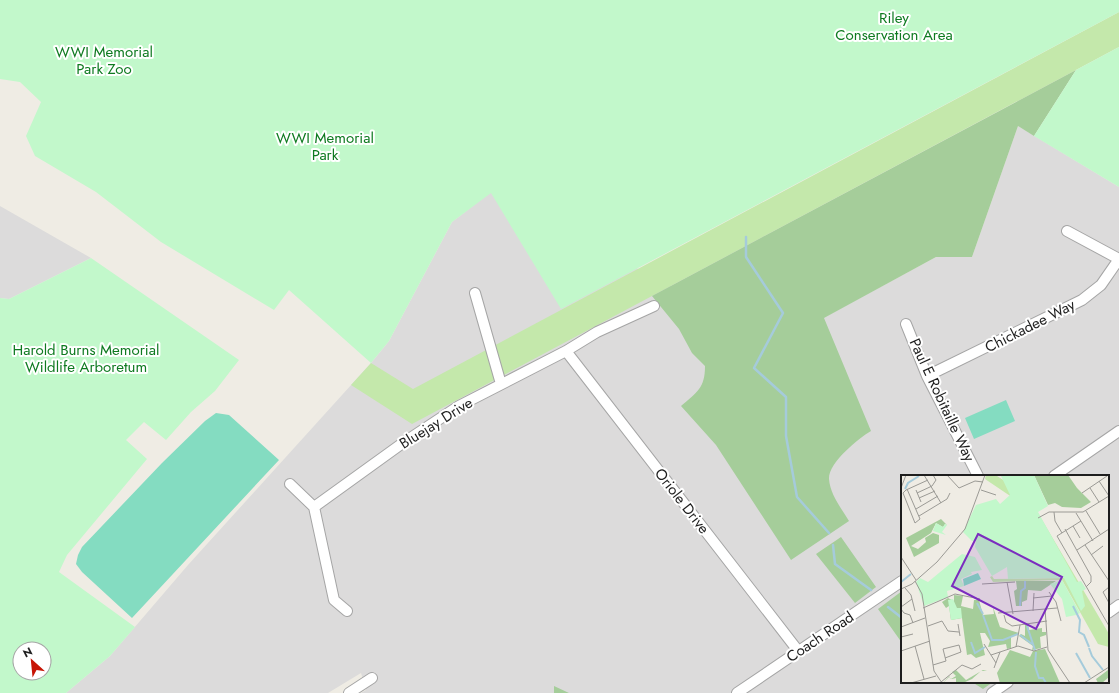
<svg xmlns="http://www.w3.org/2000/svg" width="1119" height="693" font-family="Jost,sans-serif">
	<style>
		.residential { fill: #dcdbdb; fill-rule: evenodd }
		.grass { fill: #c4e8ab }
		.forest { fill: #a5cd9a }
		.park { fill: #c2f8cb; fill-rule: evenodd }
		.pitch { fill: #84dcc1 }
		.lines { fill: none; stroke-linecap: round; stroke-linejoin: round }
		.stream { stroke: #a5cbdb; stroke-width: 2.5 }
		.minor-casing { stroke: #a5a5a5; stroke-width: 12 }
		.minor { stroke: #fff; stroke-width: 10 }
		.labels { text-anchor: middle; stroke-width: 4; stroke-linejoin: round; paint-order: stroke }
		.park-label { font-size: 15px; fill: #0e7a20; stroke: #fff }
		.street-label { font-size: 15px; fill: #1e1e1e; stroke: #fff }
		.inset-river { fill: none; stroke: #a5cbdb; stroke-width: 2 }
		.inset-road { fill: none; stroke: #9b9a95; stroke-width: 1 }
		.view { fill: #7b2cbf; fill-opacity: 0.15; stroke: #7b2cbf; stroke-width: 2 }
		.inset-edge { fill: none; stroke: #1e1e1e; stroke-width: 2 }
	</style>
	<rect width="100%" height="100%" fill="#efece4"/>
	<path class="residential" d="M 1018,126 L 1119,187 L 1119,693 L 361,693 L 366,690 L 361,673 L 328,693 L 66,693 L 110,656 L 188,565 L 371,363 L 389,341 L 452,222 L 491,192 L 671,286 L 764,236 L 823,318 L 936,257 L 972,257 ZM 902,476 L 1108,476 L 1108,682 L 902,682 Z
		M 0,206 L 91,258 L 9,299 L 0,298 Z"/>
	<path class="grass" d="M 1119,12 L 1119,47 L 412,424 L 351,385 L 371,363 L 413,389 Z"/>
	<path class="forest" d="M 1076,70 L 1034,136 L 1018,126 L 972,257 L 936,257 L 824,318 L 871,431 C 859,438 828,463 829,479 C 830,494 841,508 849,521 L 791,560 L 716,445 L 681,406 C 697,392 705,388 705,366 L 692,353 L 679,329 L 652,296 Z
		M 841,537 L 876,587 L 855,603 L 816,554 Z
		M 902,591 L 902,643 L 878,609 Z
		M 972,682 L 993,682 L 983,689 Z
		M 554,686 L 569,693 L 554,693 Z"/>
	<path class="park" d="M 0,0 L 1119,0 L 1119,12 L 561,309 L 491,193 L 452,222 L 389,341 L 371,363 L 289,290 L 274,310 L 161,242 L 96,192 L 35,156 L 26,136 L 41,102 L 20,82 L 0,79 Z
		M 1119,47 L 1119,187 L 1034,136 L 1076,70 Z
		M 91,258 L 239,360 L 215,391 L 191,412 L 166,440 L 144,422 L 126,440 L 147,459 L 67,555 L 59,572 L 135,627 L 110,656 L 66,693 L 0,693 L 0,298 L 9,299 ZM 20,649 L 44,649 L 44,673 L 20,673 Z"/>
	<path class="pitch" d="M 1006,400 L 1015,421 L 974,439 L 965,418 Z
		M 216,413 L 229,415 L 279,460 L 132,618 L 82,572 L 76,564 L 78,555 L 82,547 L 162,463 L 205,421 Z"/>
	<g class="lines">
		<path class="stream" d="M 746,237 L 746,257 L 783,313 L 754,368 L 786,397 L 786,436 L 797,497 L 829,533
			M 833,545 L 835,564 L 871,590
			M 888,607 L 902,618"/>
		<defs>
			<path id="minor" d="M 1067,231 L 1119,259
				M 475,293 L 501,384
				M 906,324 L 927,376 L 978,476
				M 566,351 L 799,652
				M 927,376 L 1082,300 L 1101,285 L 1119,259
				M 1054,476 L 1119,431
				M 290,484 L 314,507 L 334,600 L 347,611
				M 314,507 L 400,445 L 459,406 L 566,351 L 597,332 L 654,306
				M 1108,613 L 1119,605
				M 349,693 L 372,678
				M 737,693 L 902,581
				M 992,693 L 1008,682"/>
		</defs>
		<use href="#minor" class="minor-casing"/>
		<use href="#minor" class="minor"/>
	</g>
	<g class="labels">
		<g class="park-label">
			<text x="894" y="23">Riley<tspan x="894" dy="17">Conservation Area</tspan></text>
			<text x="104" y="57">WWI Memorial<tspan x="104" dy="17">Park Zoo</tspan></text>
			<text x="325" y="143">WWI Memorial<tspan x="325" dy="17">Park</tspan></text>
			<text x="86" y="355">Harold Burns Memorial<tspan x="86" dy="17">Wildlife Arboretum</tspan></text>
		</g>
		<g class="street-label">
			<text transform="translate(1030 326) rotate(-27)" y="5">Chickadee Way</text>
			<text transform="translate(942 400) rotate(65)" y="5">Paul E Robitaille Way</text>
			<text transform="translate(436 423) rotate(-32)" y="5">Bluejay Drive</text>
			<text transform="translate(682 501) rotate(52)" y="5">Oriole Drive</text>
			<text transform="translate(820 637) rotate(-34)" y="5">Coach Road</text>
		</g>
	</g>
	<g transform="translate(901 475)">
		<rect width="208" height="208" fill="#efece4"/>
		<path d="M 85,0 L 96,1 L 127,21 L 208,159 L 208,172 L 197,169 L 161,105 L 92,107 L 89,102 L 91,101 L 93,104 L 162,103 L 118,27 L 84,4 Z" fill="#c4e8ab"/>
		<path d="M 133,0 L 167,0 L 176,13 L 190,27 L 180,33 L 161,32 L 154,28 L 147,30 ZM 40,44 L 46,50 L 44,49 L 42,52 L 35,48 L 30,58 L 10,71 L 17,74 L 25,67 L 24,63 L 32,58 L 38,60 L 38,68 L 13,82 L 5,63 ZM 115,106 L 155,106 L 140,116 L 127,115 L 126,125 L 121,127 L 121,131 L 115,131 L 113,116 L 116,114 ZM 53,120 L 62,121 L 60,131 L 72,134 L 73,125 L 78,125 L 82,140 L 93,139 L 92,132 L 99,152 L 118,158 L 110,162 L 110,173 L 106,174 L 105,169 L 87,172 L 89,166 L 84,158 L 79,158 L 84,180 L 75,183 L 70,179 L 66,180 L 61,143 L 50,145 L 48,131 L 45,133 L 41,127 L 47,123 L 53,126 ZM 127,149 L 128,155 L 141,153 L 141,157 L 145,157 L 145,160 L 139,162 L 140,173 L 131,175 L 132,171 L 118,161 L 120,159 L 124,161 L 124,150 ZM 144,174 L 159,208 L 99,208 L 96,198 L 109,175 L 129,182 L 132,176 ZM 55,195 L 65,205 L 82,195 L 86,196 L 80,196 L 71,204 L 62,208 L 55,207 L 55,203 L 51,204 L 48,202 L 42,208 L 48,201 L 50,204 L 55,201 L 51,197 ZM 207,195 L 208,202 L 201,208 L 197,208 L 195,204 Z" fill="#a5cd9a"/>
		<path d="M 133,0 L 147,31 L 137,37 L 176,107 L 180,106 L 185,114 L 181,116 L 184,131 L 180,136 L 163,103 L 107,104 L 106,92 L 91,101 L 74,72 L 75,66 L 71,66 L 62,57 L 75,30 L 95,24 L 99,29 L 109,20 L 100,1 ZM 35,48 L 42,52 L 44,49 L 46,50 L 41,57 L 45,60 L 32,56 ZM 61,79 L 74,82 L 81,95 L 70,97 L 71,99 L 60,104 L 63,111 L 46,116 L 47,122 L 23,131 L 15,107 L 19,103 L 27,107 ZM 161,105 L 179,138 L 175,140 L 165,142 L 161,124 L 149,109 ZM 52,124 L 56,133 L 60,133 L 61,143 L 50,145 L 47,125 Z" fill="#c2f8cb"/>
		<path d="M 77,98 L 80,104 L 63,111 L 62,104 Z" fill="#84dcc1"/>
		<path class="inset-river" d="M 4,14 L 7,8 L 18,1M 0,107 L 10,99M 76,128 L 82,139M 119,131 L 120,116 L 124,113 L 124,106M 172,131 L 179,145 L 178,157 L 183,160 L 188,172M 82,140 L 91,165 L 102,165 L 117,159M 126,151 L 134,175M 119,160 L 131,169M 70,167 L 74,178 L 84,172M 188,173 L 191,181 L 202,195M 135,177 L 134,191 L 138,203 L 142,203 L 145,208M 175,178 L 189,203"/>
		<path class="inset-road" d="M 23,0 L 40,28M 46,0 L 58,13 L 74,6 L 82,7M 198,6 L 208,21M 0,13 L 5,0M 189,13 L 198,27M 6,14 L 19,44 L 14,48 L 2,18 L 5,15 L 27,5M 15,15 L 20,27M 80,15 L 95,20M 16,18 L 31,11 L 35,5 L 32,0M 181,18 L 206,1M 18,23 L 34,16M 15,34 L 37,21M 185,36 L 199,59M 153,37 L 154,46 L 161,58M 175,38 L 192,66M 18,41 L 46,24 L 49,18M 137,43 L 148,37 L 182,37 L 208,21M 180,46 L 156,61 L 208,151M 172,51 L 179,63M 164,54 L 190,101 L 190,107 L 185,112M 184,70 L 208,106M 176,75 L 208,54M 190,80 L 202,71M 0,82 L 15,105M 14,106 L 21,119 L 33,196 L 41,208M 106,107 L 112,139M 81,109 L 114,107M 208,112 L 202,117 L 208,128M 4,113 L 10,120 L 14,136M 0,114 L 11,109 L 36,87 L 64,54 L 84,0M 148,117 L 155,127 L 160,146M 132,123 L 151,121M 0,132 L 11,124M 22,133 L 54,119 L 79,124M 0,134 L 3,138 L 9,140 L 12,148M 144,134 L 147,175 L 169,208M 132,136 L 133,118M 97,138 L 156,133M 103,140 L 105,147 L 111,151 L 146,146M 57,149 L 59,161M 27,151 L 41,146 L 47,156 L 58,157M 0,152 L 24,143M 0,162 L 12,159M 83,169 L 95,188M 14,171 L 23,204M 115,172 L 119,150M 0,176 L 29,166M 90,180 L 117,171 L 133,176 L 146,172M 32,190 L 45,186 L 42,174 L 58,170 L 60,177 L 44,183M 93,193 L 99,177M 40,207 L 61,190 L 71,194 L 80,189M 10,208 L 35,201M 183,208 L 208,192"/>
		<path class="view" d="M 77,59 L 161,102 L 135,154 L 51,111 Z"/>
		<rect width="208" height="208" class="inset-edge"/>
	</g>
	<g transform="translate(32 661) rotate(333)"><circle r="19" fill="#ffffff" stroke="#a5a5a5"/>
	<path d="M0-3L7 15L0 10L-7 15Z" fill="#c71505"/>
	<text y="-6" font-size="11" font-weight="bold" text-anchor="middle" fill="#1e1e1e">N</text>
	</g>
</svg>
